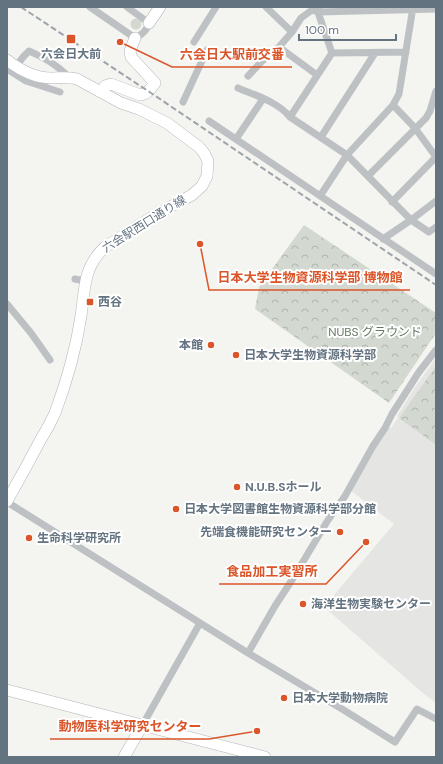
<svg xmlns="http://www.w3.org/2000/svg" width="443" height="764" font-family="'DM Sans','Noto Sans JP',sans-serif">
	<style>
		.built { fill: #e5e6e4 }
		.grass { fill: #d3d9d0 }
		.forest { fill: url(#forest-crowns) }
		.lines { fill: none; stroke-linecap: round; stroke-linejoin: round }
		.secondary-casing { stroke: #b2b6ba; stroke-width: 12 }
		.street { stroke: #bdc1c4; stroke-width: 7 }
		.secondary { stroke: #fff; stroke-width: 11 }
		.rail { stroke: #9ea4a9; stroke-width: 2; stroke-dasharray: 6 3; stroke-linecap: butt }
		.poi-dot { fill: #da552a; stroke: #fff; stroke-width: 1.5 }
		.labels { text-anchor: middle; stroke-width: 4; stroke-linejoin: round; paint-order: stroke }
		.poi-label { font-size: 12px; font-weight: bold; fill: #647380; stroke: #fff; text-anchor: start }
		.street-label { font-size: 12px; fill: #647380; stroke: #fff }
		.park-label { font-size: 12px; fill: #677863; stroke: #fff }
		.leader { fill: none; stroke: #da552a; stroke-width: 1.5 }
		.callout-dot { fill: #da552a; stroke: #fff; stroke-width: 1.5 }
		.callout-label { font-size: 13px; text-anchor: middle; font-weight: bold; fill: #da552a; stroke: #fff; stroke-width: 4; stroke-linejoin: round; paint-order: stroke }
	</style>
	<defs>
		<pattern id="forest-crowns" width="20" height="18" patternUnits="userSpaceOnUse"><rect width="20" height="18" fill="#d3d9d0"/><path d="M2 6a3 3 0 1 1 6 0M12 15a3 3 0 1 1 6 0" fill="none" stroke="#afb4ae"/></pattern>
	</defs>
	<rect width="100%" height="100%" fill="#f4f4f0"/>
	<path class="built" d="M 436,358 L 436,703 L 423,693 L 324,607 L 394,524 L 350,490 L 386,429 L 389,427 L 391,428 L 398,418 L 397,416 L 415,387 Z"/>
	<path class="grass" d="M130.5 24a5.5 5.5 0 1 1 11 0a5.5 5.5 0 1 1-11 0Z"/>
	<path class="forest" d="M 304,225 L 436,313 L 436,333 L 389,403 L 255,309 L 259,287 Z
		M 436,366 L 436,445 L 399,418 Z"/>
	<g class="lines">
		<defs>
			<path id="secondary" d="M 149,23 L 160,7
				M 7,60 C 20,70 35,78 51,78 C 60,78 68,77 77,79 L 121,103 L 139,109 L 167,123 L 199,147 L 204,153 L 208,161 L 207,176 L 202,186 L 192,195 L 157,214 L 105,247 C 83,267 85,289 81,316 C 76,349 67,381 55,413 C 51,422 46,431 41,439 C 30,460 19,480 7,501
				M 101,92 L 105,86 L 111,84 L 140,95 C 147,94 151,89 155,83 L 131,57 L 130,51 L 135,38
				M 7,690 L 265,757
				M 124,757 L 142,726"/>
		</defs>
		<use href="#secondary" class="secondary-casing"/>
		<path class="street" d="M 90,7 L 135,38 C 142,35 147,30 149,23 L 127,7
			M 266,7 L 292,32
			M 319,8 L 318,12 L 332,53
			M 194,42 L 216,7
			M 279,47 L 317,75
			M 16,66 L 24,56 L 29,51 C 44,57 58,66 69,77
			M 7,69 L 26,81 L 60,92
			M 248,76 L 265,58 L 279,47 L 292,32 L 301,18 L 312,10 L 318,12 L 436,9
			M 238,88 C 255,95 278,102 290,117 L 347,155 L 411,220 L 429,232 L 436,227
			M 183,102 L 207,50
			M 393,105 L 415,128 L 436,157
			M 290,117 L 332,53 L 406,52
			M 209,121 L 436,274
			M 321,137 L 375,53
			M 236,139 L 263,99
			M 368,176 L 426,118 L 430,111 L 436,91
			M 320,196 L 347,155 L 393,105 L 399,94 L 413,7
			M 392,202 L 436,157
			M 383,239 L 411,220 L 436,201
			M 75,279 L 85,281
			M 7,304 L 31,333 L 50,360
			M 7,502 L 248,653 L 342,709 L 395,742 L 417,709 L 436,719
			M 248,653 L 275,606 L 292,580 L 328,520 L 345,496 L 373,446 L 385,428 L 392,414 L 419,372 L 436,350
			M 142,726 L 200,623"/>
		<use href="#secondary" class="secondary"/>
		<path class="rail" d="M 21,7 L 151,93 L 436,285"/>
	</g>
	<g class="poi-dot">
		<rect x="66" y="34" width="10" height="10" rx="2"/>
		<rect x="86" y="298" width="8" height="8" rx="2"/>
		<circle cx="211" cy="345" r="4"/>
		<circle cx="236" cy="355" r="4"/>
		<circle cx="237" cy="487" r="4"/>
		<circle cx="176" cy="509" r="4"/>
		<circle cx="340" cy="532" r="4"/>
		<circle cx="29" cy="538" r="4"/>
		<circle cx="303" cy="604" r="4"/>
		<circle cx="284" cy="698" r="4"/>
	</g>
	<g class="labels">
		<g class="poi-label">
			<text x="71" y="58" text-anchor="middle">六会日大前</text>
			<text x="98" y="306">西谷</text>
			<text x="203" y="349" text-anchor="end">本館</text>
			<text x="244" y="359">日本大学生物資源科学部</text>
			<text x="245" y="491">N.U.B.Sホール</text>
			<text x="184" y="513">日本大学図書館生物資源科学部分館</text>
			<text x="332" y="536" text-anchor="end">先端食機能研究センター</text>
			<text x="37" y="542">生命科学研究所</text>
			<text x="311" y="608">海洋生物実験センター</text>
			<text x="292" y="702">日本大学動物病院</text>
		</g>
		<g class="street-label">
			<text transform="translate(144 224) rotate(-32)" y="4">六会駅西口通り線</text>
		</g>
		<g class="park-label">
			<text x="375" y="336">NUBS グラウンド</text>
		</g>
	</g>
	<path class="leader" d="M120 42L172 67H292M200 244L209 290H410M366 542L326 584H219M257 731L209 739H50"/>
	<g class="callout-dot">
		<circle cx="120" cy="42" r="4"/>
		<circle cx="200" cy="244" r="4"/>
		<circle cx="366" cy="542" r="4"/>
		<circle cx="257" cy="731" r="4"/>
	</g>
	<g class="callout-label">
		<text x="232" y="59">六会日大駅前交番</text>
		<text x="310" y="282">日本大学生物資源科学部 博物館</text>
		<text x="272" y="576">食品加工実習所</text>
		<text x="130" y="731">動物医科学研究センター</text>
	</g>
	<rect width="443" height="764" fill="none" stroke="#647380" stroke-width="16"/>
	<path d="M299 34v6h97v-6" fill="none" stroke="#647380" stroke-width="2"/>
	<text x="305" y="34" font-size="12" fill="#647380" stroke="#ffffff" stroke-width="3" paint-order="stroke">100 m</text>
</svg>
